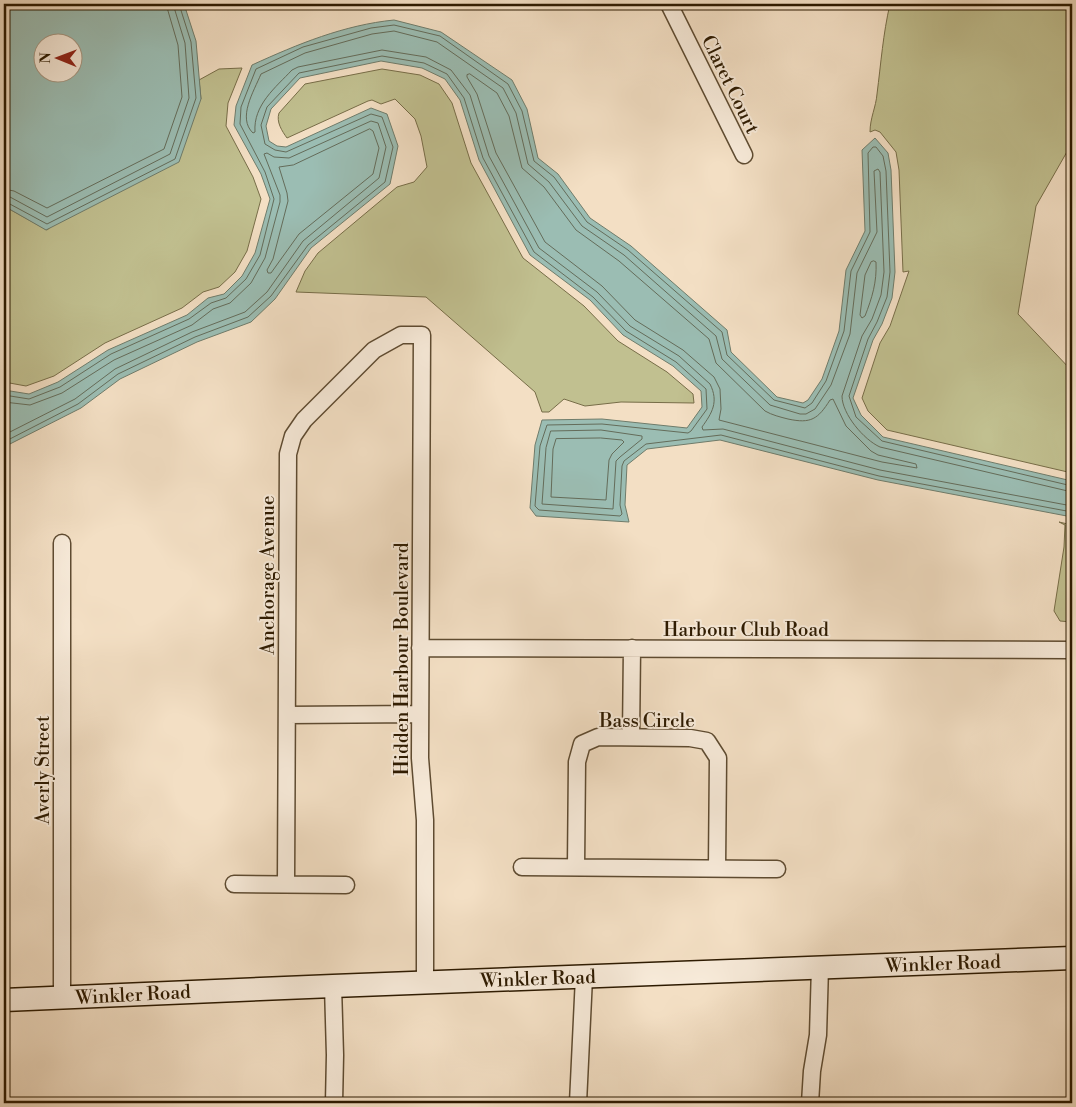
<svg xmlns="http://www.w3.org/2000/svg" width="1076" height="1107" font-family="'Libre Bodoni',serif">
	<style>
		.green { fill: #c1c090; stroke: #776d48 }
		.water { fill: #9bbdb3; stroke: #6f7c6b; fill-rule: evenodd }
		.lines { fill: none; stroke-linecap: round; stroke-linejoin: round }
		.shore { stroke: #646c5a; stroke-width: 1 }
		.street-casing { stroke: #5e4b31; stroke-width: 19 }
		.secondary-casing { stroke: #2d1a00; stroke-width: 25 }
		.street { stroke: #f7ead9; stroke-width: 16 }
		.secondary { stroke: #f7ead9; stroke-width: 22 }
		.labels { text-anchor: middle; stroke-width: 4; stroke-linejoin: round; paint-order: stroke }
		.street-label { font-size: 19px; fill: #2d1a00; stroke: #f7ead9 }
	</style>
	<rect width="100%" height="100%" fill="#f3dfc4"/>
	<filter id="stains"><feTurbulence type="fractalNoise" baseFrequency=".004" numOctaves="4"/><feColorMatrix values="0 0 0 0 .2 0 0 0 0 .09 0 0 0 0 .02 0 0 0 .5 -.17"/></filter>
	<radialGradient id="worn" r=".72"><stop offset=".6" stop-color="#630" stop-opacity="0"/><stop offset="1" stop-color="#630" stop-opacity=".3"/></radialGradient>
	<path class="green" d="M 890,4 L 1072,4 L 1072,143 L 1036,206 L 1018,314 L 1072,371 L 1072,473 L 887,430 L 868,411 L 862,398 L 880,343 L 890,326 L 909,271 L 903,272 L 899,170 L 896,152 L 880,132 L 875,130 L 870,132 C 870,118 876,107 877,94 C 881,63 883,34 890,4 Z
		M 242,68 L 228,103 L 226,126 L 253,177 L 261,199 L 247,251 L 235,272 L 219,287 L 203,292 L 182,308 L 105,343 L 54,376 L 26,386 L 4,382 L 4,206 L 47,230 L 201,99 L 199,80 L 219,69 Z
		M 382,69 L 420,75 L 439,84 L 452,103 L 471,163 L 523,258 L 584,306 L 618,341 L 667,372 L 693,394 L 694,403 L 621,402 L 585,406 L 564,399 L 549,412 L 542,412 L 535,392 L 426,297 L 296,292 L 305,271 L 318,253 L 397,187 L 414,182 L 427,167 L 421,136 L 415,119 L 395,99 L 381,104 L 372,100 L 368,101 L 287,138 C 282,131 276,122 279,113 L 305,84 Z
		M 1059,522 L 1072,525 L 1072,622 L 1060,621 L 1054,611 L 1064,547 L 1065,525 Z"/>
	<path class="water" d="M 4,4 L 184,4 L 196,41 L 201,99 L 179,162 L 46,230 L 4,206 ZM 42,42 L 72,42 L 72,72 L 42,72 Z
		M 394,20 L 441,32 L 512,80 L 527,109 L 538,158 L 558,174 L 590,218 L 631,246 L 727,330 L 731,352 L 777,397 L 803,403 L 808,400 L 822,379 L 839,331 L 846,270 L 865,231 L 862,150 L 875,138 L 888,153 L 891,170 L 895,272 L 892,298 L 882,324 L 873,340 L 853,398 L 861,415 L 883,437 L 1072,481 L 1072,517 L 878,480 L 720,440 L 647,449 L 627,465 L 625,505 L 629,522 L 536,516 L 530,508 L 535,445 L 542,420 L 602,419 L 687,428 L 702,407 L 701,391 L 673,366 L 623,335 L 590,300 L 530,255 L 479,160 L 460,100 L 445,79 L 422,68 L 381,61 L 300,78 L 271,109 L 266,126 L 269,141 L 277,146 L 286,147 L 371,108 L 387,114 L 398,146 L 390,184 L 311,248 L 275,299 L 251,322 L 197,342 L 120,379 L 81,408 L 4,447 L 4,390 L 29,394 L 58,382 L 108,350 L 187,315 L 208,298 L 224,294 L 242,276 L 255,253 L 270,199 L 261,174 L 234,125 L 236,106 L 252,65 C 298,44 344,25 394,20 Z"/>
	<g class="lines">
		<path class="shore" d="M 470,74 L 497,93 L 509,116 L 522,168 L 544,187 L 576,230 L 619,261 L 709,339 L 716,363 L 765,411 C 772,415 780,417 788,419 C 811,424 818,419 830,400 L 833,399 L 846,426 L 871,451 L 878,455 L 916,464 L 917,468 L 882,462 L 719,420 L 721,409 L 720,389 L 714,377 L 683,350 L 635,320 L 602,286 L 545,242 L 496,153 L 477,94 L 467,77 L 467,75 Z
			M 370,129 L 373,131 L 379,148 L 373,174 L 299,234 L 271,273 L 268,273 L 267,270 L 273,259 L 288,201 L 287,193 L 279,167 L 293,165 Z
			M 4,189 L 14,191 L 47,208 L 164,149 L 182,97 L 178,45 L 166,4
			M 4,196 L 10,197 L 47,217 L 170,154 L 189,98 L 185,43 L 173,4
			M 4,202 L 8,203 L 47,224 L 175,159 L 196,98 L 191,42 L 179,4
			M 874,261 L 876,262 C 877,282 872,298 865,316 L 862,318 L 860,315 L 865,275 L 871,262 Z
			M 4,395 L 29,399 L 60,387 L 111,354 L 189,319 L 211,303 L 226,298 L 246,279 L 260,255 L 274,199 L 265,172 L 240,124 L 241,107 L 256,69 L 303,47 L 371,28 L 394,25 L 440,36 L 508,84 L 522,111 L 534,161 L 554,177 L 587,222 L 628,250 L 722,332 L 727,355 L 774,400 L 805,408 L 812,403 L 826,381 L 844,331 L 851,271 L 870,232 L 868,153 L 873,147 L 876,147 L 883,156 L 886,171 L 890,272 L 887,297 L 877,322 L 868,339 L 849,396 L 856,417 L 882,441 L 1072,486
			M 4,402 L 30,405 L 62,393 L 114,360 L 192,325 L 213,309 L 230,303 L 251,283 L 265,258 L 280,202 L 280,195 L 264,154 L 267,153 L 274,157 L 289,158 L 371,121 L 378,123 L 386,147 L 379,178 L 303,241 L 267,292 L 245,312 L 192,332 L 115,369 L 75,399 L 4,435
			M 551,431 L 601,430 L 642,436 L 642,439 L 620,457 L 616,461 L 613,509 L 542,504 L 546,448 Z
			M 601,438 L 622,440 L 624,442 L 612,454 L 609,460 L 606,500 L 551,497 L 553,449 L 556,439 Z
			M 4,442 L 78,404 L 118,374 L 195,337 L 248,317 L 271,296 L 308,245 L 385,182 L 393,147 L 382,117 L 371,114 L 286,152 L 275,150 L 265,144 L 261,125 L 267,107 L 299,73 L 382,56 L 424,63 L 447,74 L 464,98 L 483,158 L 534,252 L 593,297 L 626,331 L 676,362 L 706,389 L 707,409 L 691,431 L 688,433 L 602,424 L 547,425 L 540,446 L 535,506 L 539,510 L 620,516 L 622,514 L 620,505 L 622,466 L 624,461 L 646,444 L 721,435 L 879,476 L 1072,512
			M 1072,492 L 880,447 C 864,440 842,414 842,396 L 862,336 L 872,319 L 881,295 L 884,272 L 880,172 L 878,169 L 874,171 L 877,232 L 857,273 L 850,334 L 831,385 L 815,409 L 806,414 L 800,414 L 770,405 L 722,359 L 716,336 L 624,255 L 582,226 L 549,182 L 528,164 L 516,113 L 503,88 L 437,42 L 394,31 L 372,34 L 305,53 L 261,74 C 254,91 237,118 253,133 L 255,132 C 253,105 276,87 292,70 L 298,67 L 382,50 L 426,57 L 451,70 L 470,95 L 489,156 L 539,248 L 597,292 L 630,326 L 679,356 L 710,384 C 719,402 712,413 702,427 L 703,430 L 723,429 L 880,470 L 1072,506"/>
		<defs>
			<path id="street" d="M 669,4 L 744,155
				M 62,543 L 62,998
				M 420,648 L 1072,650
				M 287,715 L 420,714
				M 631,737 L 632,648
				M 522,867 L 777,869
				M 576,867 L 577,762 L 582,744 L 598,737 L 690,738 L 707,741 L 718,758 L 717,868
				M 234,884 L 346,885
				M 286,884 L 288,454 L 293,436 L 304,420 L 374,350 L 401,335 L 422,335 L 420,758 L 425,820 L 425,982
				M 333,986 L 335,1055 L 334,1103
				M 578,1103 L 584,977
				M 810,1103 L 812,1071 L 818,1035 L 820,967"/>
			<path id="secondary" d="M 4,1000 L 333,986 L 1072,958"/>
		</defs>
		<use href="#street" class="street-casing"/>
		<use href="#secondary" class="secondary-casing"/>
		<use href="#street" class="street"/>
		<use href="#secondary" class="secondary"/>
	</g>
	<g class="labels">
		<g class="street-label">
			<text transform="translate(731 84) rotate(64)" y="7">Claret Court</text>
			<text transform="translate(267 575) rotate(-90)" y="7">Anchorage Avenue</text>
			<text x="746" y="636">Harbour Club Road</text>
			<text transform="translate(401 659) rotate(-90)" y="7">Hidden Harbour Boulevard</text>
			<text x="647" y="727">Bass Circle</text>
			<text transform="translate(42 770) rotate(-90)" y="7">Averly Street</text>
			<text transform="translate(943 963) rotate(-2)" y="7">Winkler Road</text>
			<text transform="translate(538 978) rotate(-2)" y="7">Winkler Road</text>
			<text transform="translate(133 994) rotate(-3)" y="7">Winkler Road</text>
		</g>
	</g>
	<rect width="1076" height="1107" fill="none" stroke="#f3dfc4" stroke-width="20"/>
	<rect x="5" y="5" width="1066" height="1097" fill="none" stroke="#2d1a00" stroke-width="2.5"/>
	<rect x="10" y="10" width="1056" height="1087" fill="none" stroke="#2d1a00"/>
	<g transform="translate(58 58) rotate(271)"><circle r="24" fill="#f7ead9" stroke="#a69782"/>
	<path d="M0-4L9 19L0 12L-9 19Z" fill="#8f2418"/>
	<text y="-8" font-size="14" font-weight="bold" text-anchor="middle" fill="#2d1a00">N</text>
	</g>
	<rect width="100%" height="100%" filter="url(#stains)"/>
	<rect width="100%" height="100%" fill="url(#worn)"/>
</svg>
